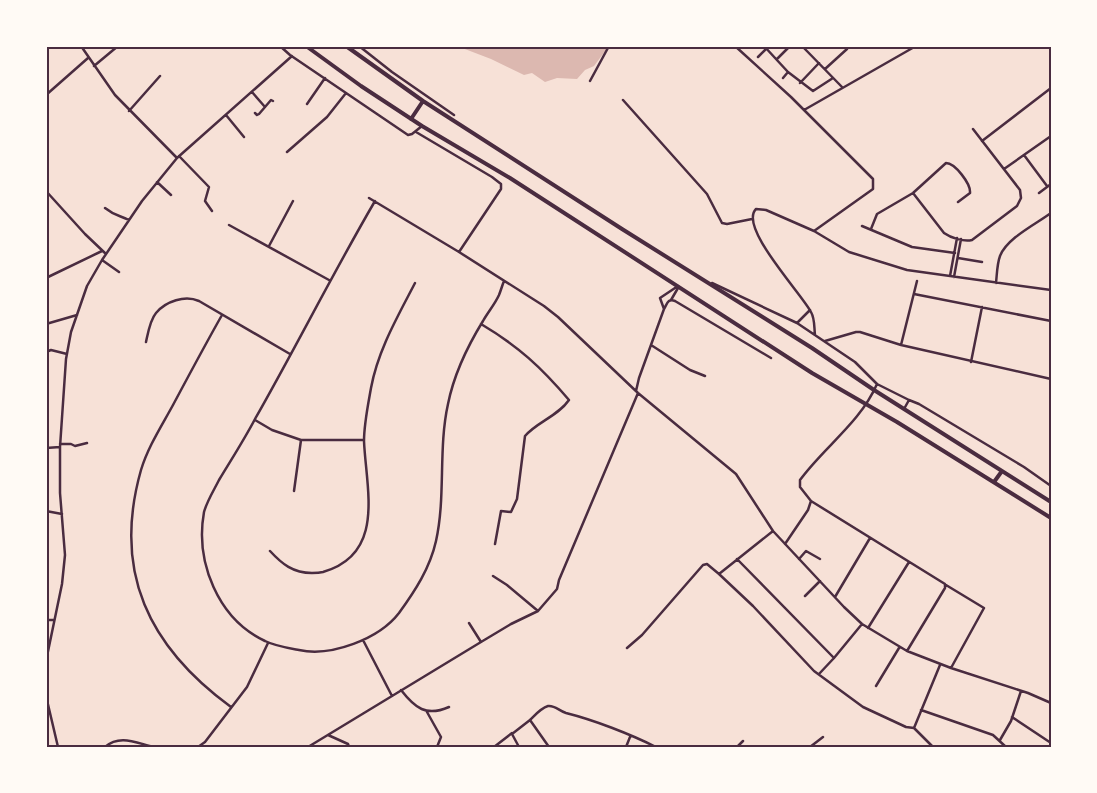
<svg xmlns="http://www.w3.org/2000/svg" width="1097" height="793" font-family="'DM Sans',sans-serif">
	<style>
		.water { fill: #dcb8b0 }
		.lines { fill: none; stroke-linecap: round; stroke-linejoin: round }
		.minor { stroke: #4a2c40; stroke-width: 2.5 }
		.trunk { stroke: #4a2c40; stroke-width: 4 }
		.neatline { fill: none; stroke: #4a2c40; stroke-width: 2 }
	</style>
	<rect width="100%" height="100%" fill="#f7e1d7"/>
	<path class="water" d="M 457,46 L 609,46 L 594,66 L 585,70 L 577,79 L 557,78 L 545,82 L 532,73 L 524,75 L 491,59 Z"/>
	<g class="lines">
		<path class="minor" d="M 81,46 L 115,95 L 177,158
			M 280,46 L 290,55 L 408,135 L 412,134 L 422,126
			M 359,46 L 392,72 L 454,115
			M 735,46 L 791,97 L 873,179 L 873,189 L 814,231
			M 764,46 L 788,72 L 813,91 L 833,78
			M 802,46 L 842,87
			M 758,57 L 766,49
			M 777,59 L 790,46
			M 94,66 L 118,46
			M 825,69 L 847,49
			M 783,78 L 788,72
			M 590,81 L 609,46
			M 800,83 L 819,63
			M 252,92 L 265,107
			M 46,95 L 88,58
			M 623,100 L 707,194 L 722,223 L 727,224 L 752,219
			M 307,104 L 325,78
			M 804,110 L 916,46
			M 129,111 L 160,76
			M 255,113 L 257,115 L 259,114 L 271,100 L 273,101
			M 226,115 L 244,137
			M 416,132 L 492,177 L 501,184 L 501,189 L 459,252
			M 982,141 L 1051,88
			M 287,152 L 327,117 L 346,93
			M 1024,155 L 1047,186
			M 179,156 L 209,187 L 205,201 L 212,211
			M 1004,169 L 1051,136
			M 157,182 L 171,195
			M 46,191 L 85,234 L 106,254
			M 913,193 L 944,233 C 951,238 964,242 972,240 L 1017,206 L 1021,198 L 1020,190 L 973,129
			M 1039,193 L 1051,184
			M 369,198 L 459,252 L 544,306 L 558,317 L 638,393 L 736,474 L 773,531 L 844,607 L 862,624 L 907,651 L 951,668 L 1028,693 L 1051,703
			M 375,201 C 333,273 296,347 255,419 C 244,440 231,460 219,480 C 214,490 207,501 204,512 C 195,562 218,619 265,641 C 275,646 288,648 299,650 C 331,657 379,639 399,613 C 415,591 430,568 436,541 C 446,496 438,449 448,404 C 454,374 467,347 483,321 C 488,312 495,304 499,295 C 501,290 502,286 504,281
			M 105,208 C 115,216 119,215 129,220
			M 229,225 L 329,280
			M 862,226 L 912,247 L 955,253
			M 871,229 L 877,214 L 913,193 L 946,163 C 955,163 971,184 970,193 L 958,202
			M 269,246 L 293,201
			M 958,258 L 982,262
			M 102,260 L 119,272
			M 950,276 L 957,238
			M 954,277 L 961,239
			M 46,278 L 102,251
			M 712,283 L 797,323 L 855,362 L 877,384 C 860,423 824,447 800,480 L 800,487 L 811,501 L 808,510 L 785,544
			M 996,283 C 997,274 997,264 1000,256 C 1007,238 1036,224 1051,213
			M 914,294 L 1051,321
			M 671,300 L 678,288
			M 664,309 L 660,298 L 678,286
			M 222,315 C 205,345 189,375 173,405 C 161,427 148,447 141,470 C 112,572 149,647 231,707
			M 797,323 L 810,310
			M 46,324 L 77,315
			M 481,324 C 518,346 541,367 569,400 C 558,416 537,422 525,436 L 517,499 L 511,512 L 501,511 L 495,544
			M 815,335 C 814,327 815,319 811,312 C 802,294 738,227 756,209 L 766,210 L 814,231 L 849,252 L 907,270 L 1051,290
			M 825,341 L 856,332 L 860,332 L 901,345 L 1051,379
			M 146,342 C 148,333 150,320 156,313 C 166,301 185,295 199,301 L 290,354
			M 651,345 L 690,370 L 705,376
			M 901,345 L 917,281
			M 46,352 L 51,350 L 67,354
			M 971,362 L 982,307
			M 877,384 L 909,400
			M 636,391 L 639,378 L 664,309 C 667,304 668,298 675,301 L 771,358
			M 904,409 L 909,400 L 919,404 L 1024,467 L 1051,486
			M 255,420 L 272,430 L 301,440 L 364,440
			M 60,444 L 71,444 L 75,446 L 87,443
			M 46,448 L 60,447
			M 294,491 L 301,440
			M 811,501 L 945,584 L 945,588 L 907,651
			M 46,511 L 62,514
			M 270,551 C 282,564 293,573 312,573 C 316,573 319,573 323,572 C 386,554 366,489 364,441 C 364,424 368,405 371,388 C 378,350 398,316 415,283
			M 737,559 L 834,658 L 862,624
			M 799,559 L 806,551 L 820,559
			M 719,574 L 753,606 L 814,671 L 863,707 L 906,727 L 914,728 L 933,747
			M 493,576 L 507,585 L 538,611
			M 946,585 L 984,608 L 951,668
			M 805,596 L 820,581
			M 835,597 L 870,538
			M 46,620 L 53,620
			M 469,623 L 481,642
			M 868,628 L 909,562
			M 363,640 L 392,696
			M 627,648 L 642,635 L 703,565 L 707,564 L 719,574 L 773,531
			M 46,661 L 62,584 L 65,555 L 60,493 L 60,447 L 66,359 L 71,332 L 87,286 L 102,260 L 142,201 L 177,158 L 292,56
			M 819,674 L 834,658
			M 876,686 L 899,648
			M 401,690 C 415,708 426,717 449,707
			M 46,696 L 58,747
			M 921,710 L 993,735 L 1006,747
			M 427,712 L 441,737 L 437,747
			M 1012,717 L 1051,743
			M 914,728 L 940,665
			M 328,735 L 348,744 L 349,747
			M 1000,740 L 1011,721 L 1021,691
			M 105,747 C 120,734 136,743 154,747
			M 198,747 L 205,742 L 247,687 L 268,643
			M 308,747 L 481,642 L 511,624 L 538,611 L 557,589 L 559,580 L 638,393
			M 494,747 L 512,733
			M 519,747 L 512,734 L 530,720
			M 549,747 L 530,720 C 535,715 541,708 548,706 C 555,705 559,711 566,713 C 594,720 630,734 656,747
			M 626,747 L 630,737
			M 737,747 L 743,741
			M 810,747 L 823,737"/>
		<path class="trunk" d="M 306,46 L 361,86 L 422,126 L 510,178 L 812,373 L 897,422 L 1051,518
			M 346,46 L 423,101 L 622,229 L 812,348 L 874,390 L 1051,502
			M 411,119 L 423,101
			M 994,482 L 1002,471"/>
	</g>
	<rect width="1097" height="793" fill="none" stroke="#fffaf5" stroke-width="95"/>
	<rect x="48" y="48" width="1002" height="698" class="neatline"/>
</svg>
